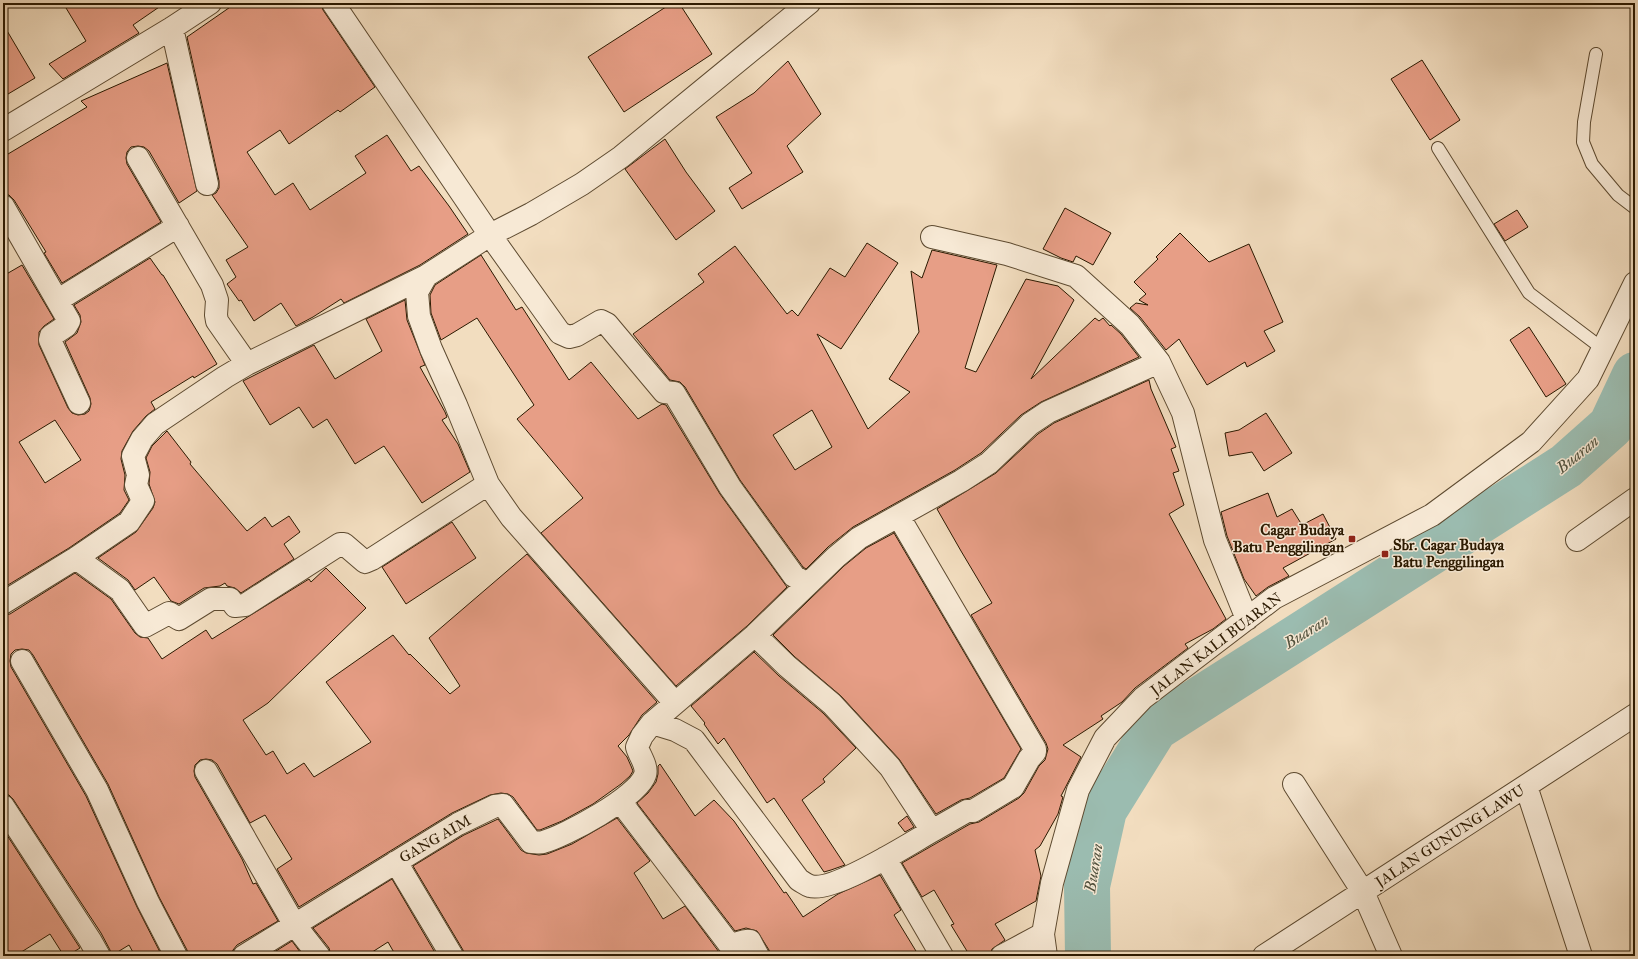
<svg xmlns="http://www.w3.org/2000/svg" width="1638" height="959" font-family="'IM FELL Great Primer',serif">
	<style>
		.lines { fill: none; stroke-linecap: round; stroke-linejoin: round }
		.river { stroke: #9bbcb0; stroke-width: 46 }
		.building { fill: #e79e86; stroke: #2b1900; fill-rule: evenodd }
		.service-casing { stroke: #5d4a30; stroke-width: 14 }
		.minor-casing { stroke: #5d4a30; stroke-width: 24 }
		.service { stroke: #f7e9d5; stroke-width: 12 }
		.minor { stroke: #f7e9d5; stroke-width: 22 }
		.poi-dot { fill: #8f2418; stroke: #f7e9d5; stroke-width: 1.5 }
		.labels { text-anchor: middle; stroke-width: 3; stroke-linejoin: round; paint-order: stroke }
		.poi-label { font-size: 15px; font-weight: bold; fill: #2b1900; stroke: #f7e9d5; text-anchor: end }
		.street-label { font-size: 15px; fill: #2b1900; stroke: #f7e9d5 }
		.water-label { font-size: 16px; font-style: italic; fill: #52523e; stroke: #f7e9d5 }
	</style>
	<rect width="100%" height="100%" fill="#f2ddbf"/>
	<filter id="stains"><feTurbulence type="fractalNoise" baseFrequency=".005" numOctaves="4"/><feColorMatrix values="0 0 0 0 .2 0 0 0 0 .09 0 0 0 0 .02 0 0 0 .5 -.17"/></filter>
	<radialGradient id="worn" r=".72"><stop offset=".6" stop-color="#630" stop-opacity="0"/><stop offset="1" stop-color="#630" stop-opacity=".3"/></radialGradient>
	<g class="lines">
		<path class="river" d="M 1088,956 L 1087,886 L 1104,810 L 1155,728 L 1566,466 L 1611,426 L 1635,375"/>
	</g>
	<path class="building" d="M 63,3 L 165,3 L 133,25 L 139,33 L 63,79 L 49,64 L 86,41 Z
		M 236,3 L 321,3 L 323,10 L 375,87 L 340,112 L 338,110 L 289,144 L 280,130 L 247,152 L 275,195 L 293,183 L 310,210 L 366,173 L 355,156 L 387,135 L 411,171 L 419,166 L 449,206 L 468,234 L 420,265 L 344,303 L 341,299 L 313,317 L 296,326 L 281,303 L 254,321 L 241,300 L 239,301 L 227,284 L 236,277 L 226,260 L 248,247 L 212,195 L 216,193 L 219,188 L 219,181 L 187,37 Z
		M 672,3 L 679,3 L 712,54 L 624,112 L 588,57 Z
		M 3,24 L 35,78 L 3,97 Z
		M 1422,60 L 1460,120 L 1430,140 L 1391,79 Z
		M 788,61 L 821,114 L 787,146 L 803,172 L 742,209 L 729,188 L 752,173 L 716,117 L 754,93 Z
		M 167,63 L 197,191 L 179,203 L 149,151 L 144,147 L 138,146 L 131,147 L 127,152 L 126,158 L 127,164 L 161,222 L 62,283 L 44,253 L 46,252 L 14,200 L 9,195 L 3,194 L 3,157 L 87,107 L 81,101 Z
		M 665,139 L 686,172 L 715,211 L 676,240 L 625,169 Z
		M 1065,208 L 1111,233 L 1093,265 L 1076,256 L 1073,262 L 1061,258 L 1043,249 Z
		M 1517,210 L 1528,227 L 1505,241 L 1494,224 Z
		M 1180,233 L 1209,262 L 1249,244 L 1283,322 L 1264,331 L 1275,351 L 1247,367 L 1245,362 L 1207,385 L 1179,339 L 1166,350 L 1140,317 L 1130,308 L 1136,303 L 1148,305 L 1139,300 L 1146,294 L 1134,282 L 1158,259 L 1156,257 Z
		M 867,243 L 898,263 L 841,349 L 817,334 L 868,429 L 910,392 L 889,379 L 919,332 L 911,271 L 922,278 L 932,250 L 997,265 L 965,368 L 976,372 L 1026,279 L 1058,286 L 1074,300 L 1031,379 L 1095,318 L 1099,321 L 1103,318 L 1110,326 L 1111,325 L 1121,334 L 1139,357 L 1041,402 L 1021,415 L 981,453 L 955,470 L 853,527 L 828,547 L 806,569 L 803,567 L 740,480 L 685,387 L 680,382 L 670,380 L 633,334 L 704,282 L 698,274 L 735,246 L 787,314 L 792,310 L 798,316 L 830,268 L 845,277 ZM 812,410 L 832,447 L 795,470 L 773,435 Z
		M 481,255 L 516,310 L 522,307 L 569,380 L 591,362 L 638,419 L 662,404 L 666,405 L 720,494 L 787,587 L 747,626 L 676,686 L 541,533 L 583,498 L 517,419 L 534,405 L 477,318 L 441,340 L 431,313 L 430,295 L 435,285 Z
		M 150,258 L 162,275 L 163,275 L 217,364 L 194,378 L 193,376 L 151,402 L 155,409 L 146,416 L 133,431 L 122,451 L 121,459 L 125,475 L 124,490 L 129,500 L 120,513 L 69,548 L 3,588 L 3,276 L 22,265 L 54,319 L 44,326 L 39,332 L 39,345 L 68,408 L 72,413 L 78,415 L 85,414 L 89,411 L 91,404 L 90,398 L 65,342 L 77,333 L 81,322 L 80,315 L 74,305 ZM 55,420 L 81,460 L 45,483 L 19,442 Z
		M 405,300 L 407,320 L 425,365 L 420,367 L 445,412 L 447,417 L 442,420 L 458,444 L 470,472 L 422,503 L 384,446 L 355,464 L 327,419 L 313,428 L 299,407 L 270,425 L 243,381 L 314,345 L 335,379 L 382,351 L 366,319 Z
		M 1529,327 L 1566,384 L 1546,397 L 1510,340 Z
		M 1149,380 L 1151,389 L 1176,447 L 1171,449 L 1179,471 L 1173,473 L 1184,505 L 1169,514 L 1226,619 L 1213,629 L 1185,644 L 1188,648 L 1135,688 L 1122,702 L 1101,716 L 1103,719 L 1063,745 L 1081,757 L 1061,796 L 1063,797 L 1058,814 L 1040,846 L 1035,850 L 1041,876 L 1036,901 L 995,924 L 1005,940 L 992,949 L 990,956 L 970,956 L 951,925 L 954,924 L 934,890 L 922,897 L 902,863 L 970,824 L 979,822 L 1019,798 L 1024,793 L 1039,766 L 1045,760 L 1048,749 L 1046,743 L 971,615 L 992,603 L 961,551 L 937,509 L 996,473 L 1038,434 L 1054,423 Z
		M 1266,413 L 1292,453 L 1264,471 L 1252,452 L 1229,456 L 1225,433 L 1239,430 Z
		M 167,431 L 191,462 L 190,464 L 247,531 L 265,517 L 272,527 L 289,516 L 300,532 L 284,544 L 294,559 L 241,593 L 235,588 L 227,586 L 225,583 L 220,586 L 204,588 L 179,604 L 171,601 L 154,577 L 135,590 L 128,580 L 98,558 L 136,532 L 153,508 L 155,502 L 149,484 L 150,472 L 146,458 L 152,446 Z
		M 1268,493 L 1277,517 L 1292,509 L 1302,525 L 1323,514 L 1336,539 L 1283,568 L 1289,576 L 1268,587 L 1256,596 L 1244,579 L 1227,536 L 1221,512 Z
		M 452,522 L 476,558 L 406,604 L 382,567 Z
		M 894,533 L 1021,749 L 1004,778 L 970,798 L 961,800 L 936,814 L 899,759 L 841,696 L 795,657 L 773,635 L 844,566 L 866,548 Z
		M 527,554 L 657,702 L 642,715 L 629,735 L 618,746 L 627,757 L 631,766 L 633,771 L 630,776 L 621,784 L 593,804 L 562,821 L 540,830 L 537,830 L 513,797 L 508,794 L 501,793 L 490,795 L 452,813 L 299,907 L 277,869 L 292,859 L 265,815 L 250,823 L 217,764 L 212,760 L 206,759 L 200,760 L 195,765 L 194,771 L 195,777 L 242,859 L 253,884 L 256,883 L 278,921 L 237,945 L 233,950 L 232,956 L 188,956 L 187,950 L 159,897 L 108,784 L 33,655 L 29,650 L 22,649 L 15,650 L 11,654 L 10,661 L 11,667 L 86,796 L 137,907 L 162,956 L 135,956 L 129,945 L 111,956 L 110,950 L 101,933 L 13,799 L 9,795 L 3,794 L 3,615 L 10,614 L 75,573 L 111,599 L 135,633 L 140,637 L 148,638 L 162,659 L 206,630 L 212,639 L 309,579 L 311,582 L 326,568 L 366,608 L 268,703 L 243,720 L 266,755 L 273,751 L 287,774 L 304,763 L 314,777 L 371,742 L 326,682 L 393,635 L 409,655 L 410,654 L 450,694 L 460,686 L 429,638 Z
		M 754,652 L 779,676 L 823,713 L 856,748 L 823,779 L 825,782 L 802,800 L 845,865 L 831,870 L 824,872 L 774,798 L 767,803 L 724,738 L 718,744 L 704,724 L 705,723 L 691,706 Z
		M 660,764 L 695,816 L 714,800 L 734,821 L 784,893 L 786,892 L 803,917 L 838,894 L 880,875 L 901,910 L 894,915 L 919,956 L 770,956 L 769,950 L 757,931 L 746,928 L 735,931 L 637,803 L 648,793 L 656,782 L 658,774 L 658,766 Z
		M 907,816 L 914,827 L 905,832 L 898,823 Z
		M 617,818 L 650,861 L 634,873 L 663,919 L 685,906 L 719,952 L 726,956 L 464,956 L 463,950 L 413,866 L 464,835 L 498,819 L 521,850 L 526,853 L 539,855 L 547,854 L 572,844 Z
		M 3,829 L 80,948 L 67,956 L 64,956 L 50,934 L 15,956 L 3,956 Z
		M 392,879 L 437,956 L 396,956 L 388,942 L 366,956 L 331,956 L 329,948 L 313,928 Z
		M 292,941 L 303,956 L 268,956 Z"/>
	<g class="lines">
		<defs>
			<path id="service" d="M 1596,54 L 1584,122 L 1583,142 L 1592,164 L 1618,195 L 1635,208
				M 1438,148 L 1529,293 L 1603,349"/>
			<path id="minor" d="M 333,3 L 490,235 L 560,333 L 569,337 L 577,335 L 601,321 L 607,324 L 664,392 L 674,393 L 730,487 L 794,576 L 807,584
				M 172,28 L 207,184
				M 3,130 L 172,28 L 210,3
				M 138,158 L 212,285 L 217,300 L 216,315 L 217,321 L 247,364
				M 3,206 L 69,321 L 66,326 L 51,336 L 50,340 L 79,403
				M 932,237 L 1007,254 L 1076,276 L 1130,325 L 1159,362 L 1183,413 L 1215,540 L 1247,619
				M 426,276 L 417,292 L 419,316 L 431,349 L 456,405 L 488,484 L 511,517 L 675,703
				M 58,300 L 178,226
				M 1577,540 L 1635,499
				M 76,558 L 120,590 L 145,626 L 169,613 L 179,619 L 211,599 L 230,599 L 235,606 L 245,605 L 340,544 L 344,544 L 365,562 L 372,559 L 488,484
				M 3,603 L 76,558 L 129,522 L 143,501 L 136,485 L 138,475 L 133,456 L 142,439 L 155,424 L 225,377 L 247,364 L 426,276 L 490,235 L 531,214 L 582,184 L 621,157 L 809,3
				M 755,635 L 787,666 L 832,704 L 890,767 L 932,831 L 967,811 L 973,811 L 1013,787 L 1029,759 L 1035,752 L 1035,749 L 899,517
				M 22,661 L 97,790 L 148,902 L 176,956
				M 652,723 L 675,730 L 694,740 L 799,880 C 803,882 806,885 810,886 C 833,893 909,844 932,831
				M 206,771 L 294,924 L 319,956
				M 1294,784 L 1363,892 L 1391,956
				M 1526,786 L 1581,956
				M 620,801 L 729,944 C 737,946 742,939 750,941 L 758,956
				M 3,806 L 90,940 L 99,956
				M 885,858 L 942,956
				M 396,862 L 452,956
				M 244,956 L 458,824 L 495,806 L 503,805 L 531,842 C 535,842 540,843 543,842 C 565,836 638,797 645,775 C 648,766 639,755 637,747 L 642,736 L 652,723 L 755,635 L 836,557 L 859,538 L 961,481 L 989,463 L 1030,424 L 1048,412 L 1159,362
				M 1002,956 L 1043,934
				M 1046,956 L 1043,934 L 1052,883 L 1078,790 L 1105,738 L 1143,698 L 1274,598 L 1432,515 L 1531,442 L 1588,379 L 1635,283
				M 1264,956 L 1635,715"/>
		</defs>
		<use href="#service" class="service-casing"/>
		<use href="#minor" class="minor-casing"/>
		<use href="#service" class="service"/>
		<use href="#minor" class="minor"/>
	</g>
	<g class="poi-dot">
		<rect x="1348" y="535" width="8" height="8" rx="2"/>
		<rect x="1381" y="550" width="8" height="8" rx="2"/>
	</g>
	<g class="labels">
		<g class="poi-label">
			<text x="1344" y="535">Cagar Budaya<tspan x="1344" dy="17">Batu Penggilingan</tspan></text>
			<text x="1393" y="550" text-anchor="start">Sbr. Cagar Budaya<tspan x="1393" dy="17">Batu Penggilingan</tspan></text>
		</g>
		<g class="street-label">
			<text transform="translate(1216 644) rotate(-37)" y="5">JALAN KALI BUARAN</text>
			<text transform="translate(1450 836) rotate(-33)" y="5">JALAN GUNUNG LAWU</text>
			<text transform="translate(435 839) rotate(-30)" y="5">GANG AIM</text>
		</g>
		<g class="water-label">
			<text transform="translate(1577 454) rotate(-39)" y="6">Buaran</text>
			<text transform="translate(1306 631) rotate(-32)" y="6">Buaran</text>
			<text transform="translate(1093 868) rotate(-81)" y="6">Buaran</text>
		</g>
	</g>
	<rect width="1638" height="959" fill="none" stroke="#f2ddbf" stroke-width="16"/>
	<rect x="4" y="4" width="1630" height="951" fill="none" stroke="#2b1900" stroke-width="2"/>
	<rect x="8" y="8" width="1622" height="943" fill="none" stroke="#2b1900"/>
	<rect width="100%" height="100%" filter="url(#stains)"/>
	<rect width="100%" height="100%" fill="url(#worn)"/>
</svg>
